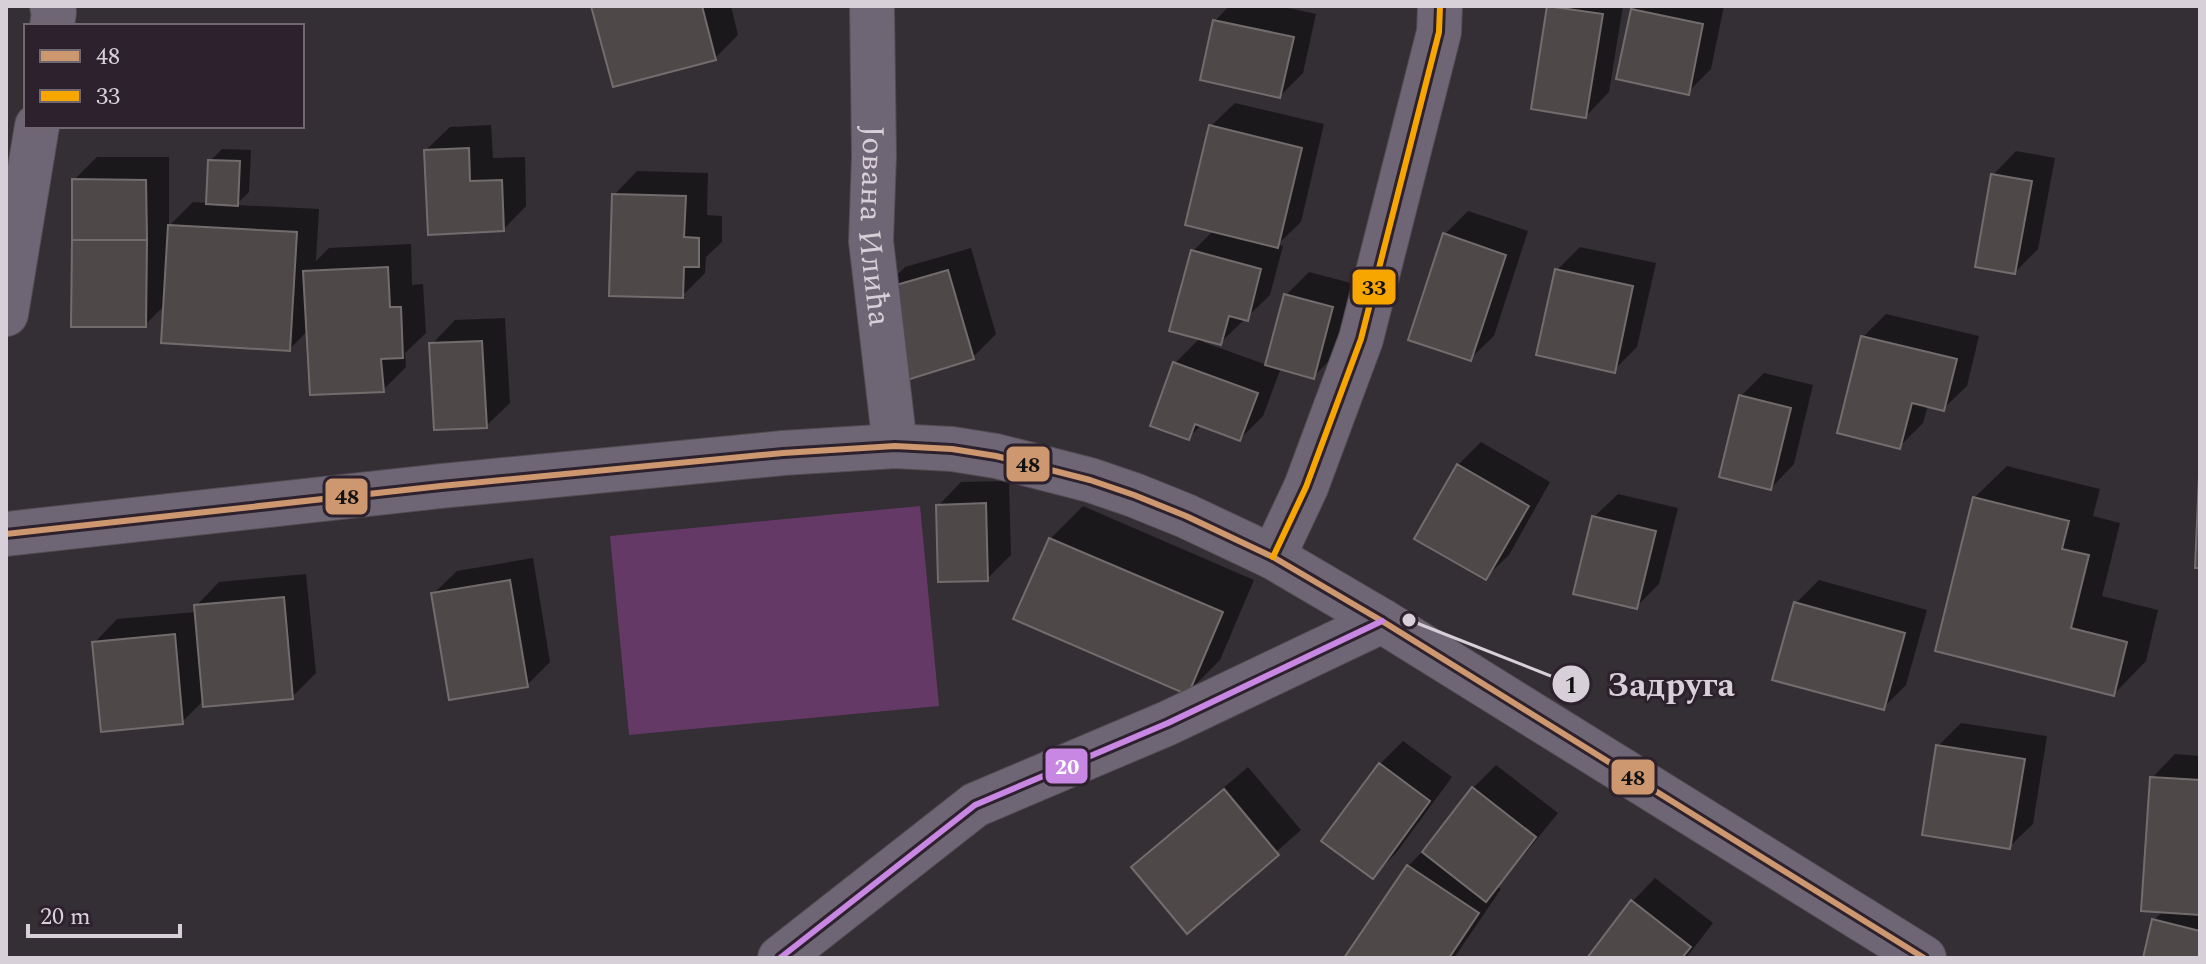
<svg xmlns="http://www.w3.org/2000/svg" width="2206" height="964" font-family="Spectral,serif">
	<style>
		.green { fill: #643966 }
		.shadow { fill: #0007 }
		.building { fill: #4f4849; stroke: #736c6d; stroke-width: 2 }
		.lines { fill: none; stroke-linecap: round; stroke-linejoin: round }
		.minor-casing { stroke: #514c52; stroke-width: 46 }
		.tertiary-casing { stroke: #514c52; stroke-width: 46 }
		.minor { stroke: #6e6674; stroke-width: 44 }
		.tertiary { stroke: #6e6674; stroke-width: 44 }
		.bus-1-casing { stroke: #2d212d; stroke-width: 12 }
		.bus-2-casing { stroke: #2d212d; stroke-width: 12 }
		.bus-3-casing { stroke: #2d212d; stroke-width: 12 }
		.bus-1 { stroke: #cd976f; stroke-width: 6 }
		.bus-2 { stroke: #f7a600; stroke-width: 6 }
		.bus-3 { stroke: #c787e3; stroke-width: 6 }
		.labels { text-anchor: middle; stroke-width: 6; stroke-linejoin: round; paint-order: stroke }
		.street-label { font-size: 32px; fill: #d8d0d8; stroke: #2d212d }
		.leader { fill: none; stroke: #d8d0d8; stroke-width: 3 }
		.callout-dot { fill: #d8d0d8; stroke: #2d212d; stroke-width: 3 }
		.mark-label { font-size: 24px; text-anchor: middle; font-weight: bold; fill: #111 }
		.callout-label { font-size: 34px; text-anchor: middle; font-weight: bold; fill: #d8d0d8; stroke: #2d212d; stroke-width: 6; stroke-linejoin: round; paint-order: stroke }
		.line-badge { stroke: #2d212d; stroke-width: 3 }
		.badge-label { font-size: 22px; text-anchor: middle; font-weight: bold; fill: #fff }
		.pale-badge-label { font-size: 22px; text-anchor: middle; font-weight: bold; fill: #111 }
	</style>
	<rect width="100%" height="100%" fill="#342e35"/>
	<path class="green" d="M 920,506 L 939,706 L 629,735 L 610,536 Z"/>
	<path class="shadow" d="M 593,6 L 731,6 L 738,35 L 715,58 Z
		M 1229,6 L 1279,6 L 1316,14 L 1303,73 L 1280,96 L 1215,21 Z
		M 1549,6 L 1623,6 L 1609,92 L 1586,116 L 1533,107 Z
		M 1637,6 L 1724,6 L 1711,69 L 1688,92 L 1633,10 Z
		M 1235,103 L 1324,124 L 1301,222 L 1278,244 L 1283,246 L 1270,295 L 1220,343 L 1204,339 L 1203,342 L 1267,365 L 1286,295 L 1309,272 L 1355,284 L 1337,353 L 1314,376 L 1281,368 L 1263,416 L 1240,439 L 1202,425 L 1188,438 L 1175,363 L 1200,338 L 1193,251 L 1214,230 L 1211,126 Z
		M 491,125 L 493,158 L 525,157 L 526,206 L 503,230 L 426,150 L 450,127 Z
		M 222,149 L 251,150 L 249,192 L 236,205 L 319,209 L 316,261 L 329,248 L 411,244 L 412,285 L 423,284 L 426,333 L 405,353 L 406,367 L 383,390 L 308,330 L 290,349 L 165,305 L 145,325 L 74,180 L 97,157 L 169,157 L 169,226 L 193,202 L 208,203 L 210,161 Z
		M 2016,151 L 2055,158 L 2038,249 L 2015,272 L 1993,175 Z
		M 637,171 L 708,173 L 707,215 L 722,216 L 722,242 L 706,257 L 705,273 L 682,296 L 614,195 Z
		M 1468,211 L 1528,231 L 1494,336 L 1470,359 L 1445,234 Z
		M 1580,247 L 1656,263 L 1637,347 L 1614,370 L 1557,270 Z
		M 971,248 L 996,334 L 973,357 L 882,291 L 905,267 Z
		M 1886,314 L 1979,336 L 1967,386 L 1943,409 L 1928,405 L 1923,423 L 1900,446 L 1863,337 Z
		M 505,318 L 510,403 L 486,426 L 432,344 L 455,320 Z
		M 1764,373 L 1813,385 L 1794,464 L 1771,488 L 1741,396 Z
		M 1481,442 L 1550,482 L 1509,555 L 1485,578 L 1458,465 Z
		M 2007,466 L 2100,489 L 2093,516 L 2120,523 L 2102,596 L 2158,610 L 2146,661 L 2114,694 L 1974,498 Z
		M 1009,481 L 1011,555 L 987,579 L 938,506 L 961,482 Z
		M 1618,494 L 1678,508 L 1659,584 L 1636,607 L 1594,517 Z
		M 1083,506 L 1254,580 L 1220,660 L 1188,692 L 1050,539 Z
		M 533,558 L 550,662 L 527,685 L 433,594 L 457,571 Z
		M 306,574 L 316,673 L 292,697 L 204,700 L 182,722 L 94,643 L 117,619 L 196,612 L 196,606 L 219,582 Z
		M 1819,580 L 1927,610 L 1906,685 L 1883,708 L 1795,604 Z
		M 1961,723 L 2047,736 L 2033,824 L 2009,847 L 1938,746 Z
		M 1403,741 L 1452,777 L 1396,853 L 1373,876 L 1380,764 Z
		M 2175,754 L 2200,756 L 2200,958 L 2145,958 L 2154,920 L 2163,911 L 2152,778 Z
		M 1496,765 L 1558,813 L 1498,887 L 1501,889 L 1454,958 L 1346,958 L 1408,866 L 1430,844 L 1473,788 Z
		M 1248,767 L 1301,830 L 1187,931 L 1133,867 L 1157,844 Z
		M 1655,878 L 1713,923 L 1686,958 L 1589,958 L 1632,902 Z"/>
	<path class="building" d="M 591,6 L 702,6 L 716,60 L 613,87 Z
		M 1547,6 L 1603,14 L 1586,118 L 1531,109 Z
		M 1631,9 L 1703,24 L 1689,95 L 1616,79 Z
		M 1213,20 L 1294,37 L 1280,98 L 1200,80 Z
		M 1209,125 L 1302,148 L 1278,248 L 1185,225 Z
		M 469,148 L 470,181 L 502,180 L 504,231 L 428,235 L 424,150 Z
		M 208,160 L 240,161 L 238,206 L 206,204 Z
		M 1991,174 L 2032,181 L 2015,274 L 1975,267 Z
		M 72,179 L 146,180 L 147,240 L 72,240 Z
		M 612,194 L 686,196 L 684,237 L 699,238 L 699,267 L 684,267 L 683,298 L 609,296 Z
		M 168,225 L 297,232 L 290,351 L 161,343 Z
		M 1443,233 L 1506,255 L 1471,361 L 1408,340 Z
		M 72,240 L 147,240 L 146,327 L 71,327 Z
		M 1191,250 L 1261,269 L 1248,321 L 1229,316 L 1221,345 L 1169,331 Z
		M 388,267 L 390,307 L 401,307 L 403,358 L 381,359 L 384,392 L 310,395 L 303,271 Z
		M 1555,269 L 1633,286 L 1615,373 L 1536,355 Z
		M 948,270 L 974,359 L 907,380 L 879,290 Z
		M 1284,294 L 1333,307 L 1314,379 L 1265,365 Z
		M 1861,336 L 1957,359 L 1944,411 L 1912,403 L 1900,449 L 1837,433 Z
		M 482,341 L 487,428 L 434,430 L 429,343 Z
		M 1173,362 L 1258,393 L 1240,441 L 1195,424 L 1189,440 L 1150,426 Z
		M 1739,395 L 1791,408 L 1771,490 L 1719,477 Z
		M 1457,464 L 1529,506 L 1486,580 L 1414,539 Z
		M 2199,476 L 2200,476 L 2200,568 L 2195,568 Z
		M 1973,497 L 2069,521 L 2062,549 L 2089,555 L 2071,628 L 2127,642 L 2114,696 L 1935,651 Z
		M 986,503 L 988,581 L 938,582 L 936,505 Z
		M 1592,516 L 1656,531 L 1637,609 L 1573,594 Z
		M 1049,538 L 1223,612 L 1188,695 L 1013,619 Z
		M 510,580 L 528,687 L 449,700 L 431,593 Z
		M 284,597 L 293,699 L 203,707 L 194,605 Z
		M 1794,602 L 1905,633 L 1884,710 L 1772,680 Z
		M 175,634 L 183,724 L 101,732 L 92,642 Z
		M 1936,745 L 2025,759 L 2010,849 L 1922,835 Z
		M 1379,763 L 1430,801 L 1373,879 L 1321,841 Z
		M 2150,777 L 2200,780 L 2200,915 L 2141,911 Z
		M 1472,787 L 1536,837 L 1486,902 L 1422,852 Z
		M 1224,789 L 1279,855 L 1187,934 L 1131,867 Z
		M 1407,865 L 1479,913 L 1449,958 L 1344,958 Z
		M 1631,900 L 1691,947 L 1682,958 L 1587,958 Z
		M 2152,919 L 2200,931 L 2200,958 L 2143,958 Z"/>
	<g class="lines">
		<defs>
			<g id="minor">
				<path d="M 52,6 L 54,12 L 52,26"/>
				<path id="s1" d="M 872,6 L 874,156 L 871,241 L 895,446"/>
				<path d="M 6,314 L 37,126"/>
				<path d="M 1273,557 L 1306,487 L 1361,339 L 1439,32 L 1440,6"/>
				<path d="M 780,958 L 975,805 L 1168,723 L 1382,621"/>
			</g>
			<path id="tertiary" d="M 6,534 L 441,486 L 783,453 L 895,446 L 952,449 L 996,456 L 1090,480 L 1134,495 L 1186,516 L 1273,557 L 1382,621 L 1924,958"/>
		</defs>
		<use href="#minor" class="minor-casing"/>
		<use href="#tertiary" class="tertiary-casing"/>
		<use href="#minor" class="minor"/>
		<use href="#tertiary" class="tertiary"/>
		<defs>
			<path id="bus-1" d="M 6,534 L 441,486 L 783,453 L 895,446 L 952,449 L 996,456 L 1090,480 L 1134,495 L 1186,516 L 1273,557 L 1382,621 L 1924,958"/>
			<path id="bus-2" d="M 1273,557 L 1306,487 L 1361,339 L 1439,32 L 1440,6"/>
			<path id="bus-3" d="M 780,958 L 975,805 L 1168,723 L 1382,621"/>
		</defs>
		<use href="#bus-1" class="bus-1-casing"/>
		<use href="#bus-2" class="bus-2-casing"/>
		<use href="#bus-3" class="bus-3-casing"/>
		<use href="#bus-1" class="bus-1"/>
		<use href="#bus-2" class="bus-2"/>
		<use href="#bus-3" class="bus-3"/>
	</g>
	<g class="labels">
		<g class="street-label">
			<text dy="11" stroke="none"><textPath href="#s1" startOffset="220">Јована Илића</textPath></text>
		</g>
	</g>
	<path class="leader" d="M1409 620L1571 684"/>
	<g class="callout-dot">
		<circle cx="1409" cy="620" r="8"/>
		<circle cx="1571" cy="684" r="20"/>
	</g>
	<g class="mark-label">
		<text x="1571" y="693">1</text>
	</g>
	<g class="callout-label">
		<text x="1671" y="696">Задруга</text>
	</g>
	<g class="line-badge">
		<rect x="1351" y="268" width="46" height="38" rx="8" fill="#f7a600"/>
		<rect x="1005" y="445" width="46" height="38" rx="8" fill="#cd976f"/>
		<rect x="324" y="477" width="45" height="39" rx="8" fill="#cd976f"/>
		<rect x="1044" y="747" width="45" height="38" rx="8" fill="#c787e3"/>
		<rect x="1610" y="758" width="46" height="38" rx="8" fill="#cd976f"/>
	</g>
	<g class="badge-label">
		<text x="1067" y="774">20</text>
	</g>
	<g class="pale-badge-label">
		<text x="1374" y="295">33</text>
		<text x="1028" y="472">48</text>
		<text x="347" y="504">48</text>
		<text x="1633" y="785">48</text>
	</g>
	<rect width="2206" height="964" fill="none" stroke="#d8d0d8" stroke-width="16"/>
	<rect x="24" y="24" width="280" height="104" fill="#2d212d" stroke="#716771" stroke-width="2"/>
	<rect x="40" y="50" width="40" height="12" fill="#cd976f" stroke="#716771" stroke-width="2"/>
	<text x="96" y="64" font-size="24" fill="#d8d0d8">48</text>
	<rect x="40" y="90" width="40" height="12" fill="#f7a600" stroke="#716771" stroke-width="2"/>
	<text x="96" y="104" font-size="24" fill="#d8d0d8">33</text>
	<path d="M28 924v12h152v-12" fill="none" stroke="#d8d0d8" stroke-width="4"/>
	<text x="40" y="924" font-size="24" fill="#d8d0d8" stroke="#2d212d" stroke-width="6" paint-order="stroke">20 m</text>
</svg>
